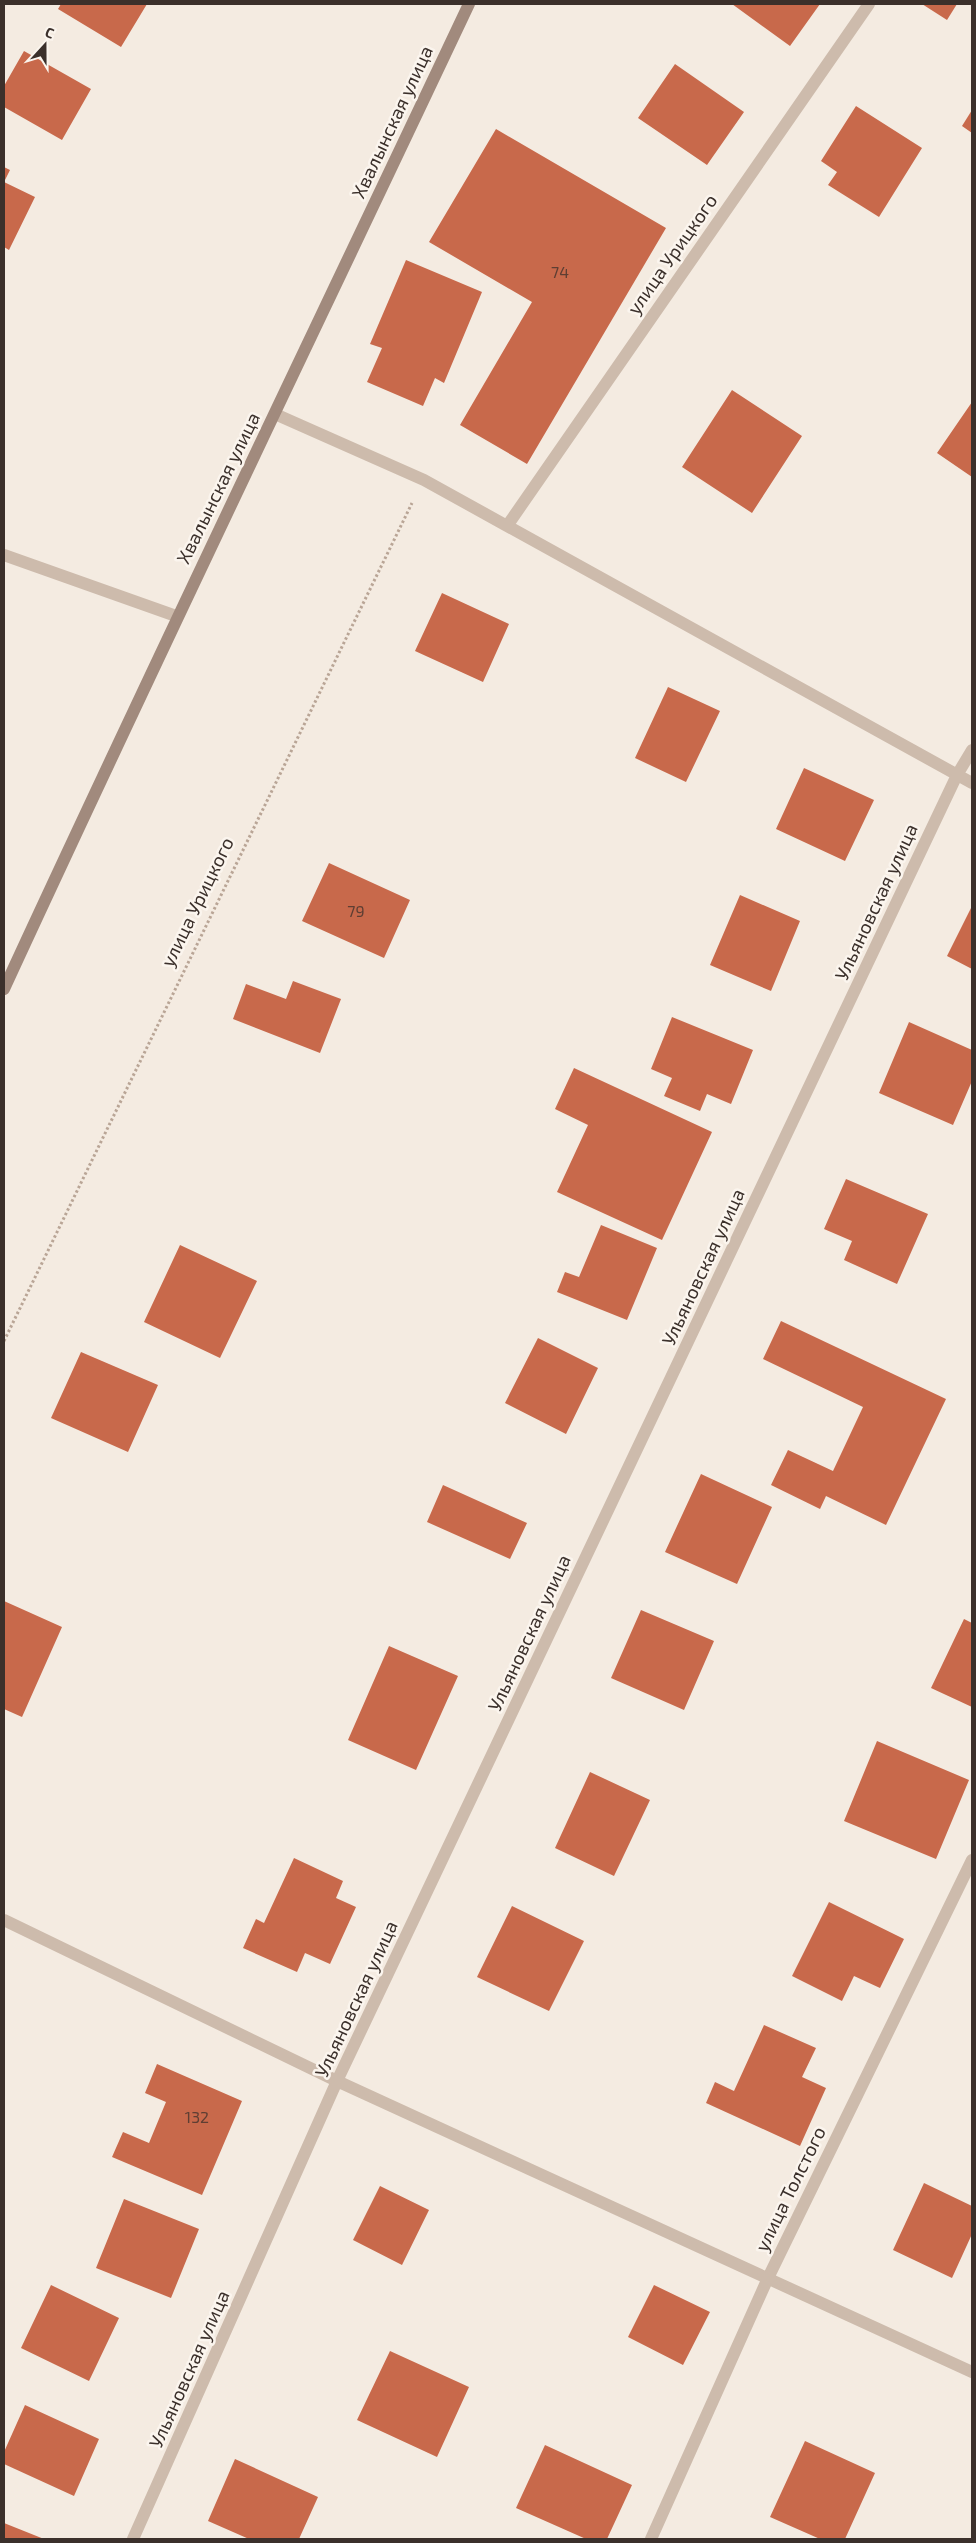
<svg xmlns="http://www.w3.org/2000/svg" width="976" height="2543" font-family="'Exo 2',sans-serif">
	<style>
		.building { fill: #c8694b }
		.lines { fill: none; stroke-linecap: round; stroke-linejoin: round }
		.path { stroke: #b9a596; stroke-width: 3; stroke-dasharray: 2.5 2.5; stroke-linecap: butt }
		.street { stroke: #cdbbac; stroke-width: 12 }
		.secondary { stroke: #a18a7d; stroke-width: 12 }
		.labels { text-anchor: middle; stroke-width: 5; stroke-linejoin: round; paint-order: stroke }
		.number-label { font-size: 16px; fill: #5e3e33 }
		.street-label { font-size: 19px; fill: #3b302b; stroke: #fbf5ee }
	</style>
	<rect width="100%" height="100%" fill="#f4ebe1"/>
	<path class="building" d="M 61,4 L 147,4 L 121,47 L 58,9 Z
		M 732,4 L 820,4 L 790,46 Z
		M 922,4 L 957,4 L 947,20 Z
		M 24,51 L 91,89 L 62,140 L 4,107 L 4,86 Z
		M 675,64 L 744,112 L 707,165 L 638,118 Z
		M 856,106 L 922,148 L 879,217 L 828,185 L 837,172 L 821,161 Z
		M 972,110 L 972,133 L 962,126 Z
		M 496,129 L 666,228 L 527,464 L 460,425 L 532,302 L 429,242 Z
		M 4,167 L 10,170 L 4,182 L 35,197 L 9,250 L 4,247 Z
		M 406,260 L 482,292 L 444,383 L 435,378 L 423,406 L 367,382 L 382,348 L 370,344 Z
		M 732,390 L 802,436 L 752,513 L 682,467 Z
		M 972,402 L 972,477 L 937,453 Z
		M 442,593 L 509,624 L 483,682 L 415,651 Z
		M 668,687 L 720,711 L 686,782 L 635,758 Z
		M 804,768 L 874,800 L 845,861 L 776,829 Z
		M 329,863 L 410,900 L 384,958 L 302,921 Z
		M 740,895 L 800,921 L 771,991 L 710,965 Z
		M 972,906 L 972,969 L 947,956 Z
		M 293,981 L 341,999 L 320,1053 L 233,1019 L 246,984 L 286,999 Z
		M 672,1017 L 753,1050 L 731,1104 L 707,1094 L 700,1111 L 664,1096 L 672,1078 L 651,1069 Z
		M 909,1022 L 972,1050 L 972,1081 L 953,1125 L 879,1093 Z
		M 574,1068 L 712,1132 L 662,1240 L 557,1192 L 588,1125 L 555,1109 Z
		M 846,1179 L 928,1214 L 897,1284 L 844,1260 L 852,1241 L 824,1229 Z
		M 601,1225 L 657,1248 L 627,1320 L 557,1292 L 565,1272 L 579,1277 Z
		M 180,1245 L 257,1281 L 220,1358 L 144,1322 Z
		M 781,1321 L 946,1399 L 886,1525 L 826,1496 L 820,1509 L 771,1485 L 788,1450 L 833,1471 L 863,1407 L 763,1359 Z
		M 538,1338 L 598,1368 L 566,1434 L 505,1403 Z
		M 81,1352 L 158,1385 L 128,1452 L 51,1418 Z
		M 701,1474 L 772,1507 L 737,1584 L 665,1552 Z
		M 443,1485 L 527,1523 L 510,1559 L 427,1522 Z
		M 4,1601 L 62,1627 L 22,1717 L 4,1709 Z
		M 641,1610 L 714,1641 L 684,1710 L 611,1678 Z
		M 964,1619 L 972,1623 L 972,1707 L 931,1688 Z
		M 389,1646 L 458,1676 L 416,1770 L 348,1740 Z
		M 877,1741 L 969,1780 L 936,1859 L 844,1821 Z
		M 590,1772 L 650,1800 L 614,1876 L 555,1848 Z
		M 294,1858 L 343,1881 L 336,1898 L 356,1907 L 330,1964 L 305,1953 L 297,1972 L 243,1948 L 256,1919 L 264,1923 Z
		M 829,1902 L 904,1939 L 880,1988 L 854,1976 L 842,2001 L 792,1976 Z
		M 512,1906 L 584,1941 L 549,2011 L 477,1977 Z
		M 764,2025 L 816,2048 L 802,2077 L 826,2088 L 800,2146 L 706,2103 L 715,2082 L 734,2091 Z
		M 157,2064 L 242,2101 L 202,2195 L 112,2157 L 123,2132 L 149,2143 L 166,2102 L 145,2093 Z
		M 924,2183 L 972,2206 L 972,2234 L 952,2278 L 893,2250 Z
		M 380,2186 L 429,2210 L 402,2265 L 353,2240 Z
		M 124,2199 L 199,2229 L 171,2298 L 96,2268 Z
		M 51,2285 L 119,2318 L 89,2381 L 21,2348 Z
		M 654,2285 L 710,2312 L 683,2365 L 628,2337 Z
		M 390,2351 L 469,2387 L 437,2457 L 357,2420 Z
		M 25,2405 L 99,2439 L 74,2496 L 4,2464 L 4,2452 Z
		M 805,2441 L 875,2473 L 845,2539 L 820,2539 L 770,2517 Z
		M 545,2445 L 632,2485 L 607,2539 L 586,2539 L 516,2508 Z
		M 235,2459 L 318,2497 L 299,2539 L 249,2539 L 208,2521 Z
		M 4,2523 L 44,2539 L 4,2539 Z"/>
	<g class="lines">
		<path class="path" d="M 4,1341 L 412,503"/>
		<path class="street" d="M 275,414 L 424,480 L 972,783
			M 507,526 L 869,4
			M 4,555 L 176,616
			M 4,1920 L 337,2081 L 972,2372
			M 133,2539 L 337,2081 L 957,775 L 972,750
			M 651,2539 L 768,2278 L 972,1860"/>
		<path class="secondary" d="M 4,989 C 156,659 314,332 469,4"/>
	</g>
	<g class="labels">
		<g class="number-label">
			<text x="560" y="278">74</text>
			<text x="356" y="917">79</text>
			<text x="197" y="2123">132</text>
		</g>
		<g class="street-label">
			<text transform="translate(392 122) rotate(-65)" y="7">Хвалынская улица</text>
			<text transform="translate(672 254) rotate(-55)" y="7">улица Урицкого</text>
			<text transform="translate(218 488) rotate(-64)" y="7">Хвалынская улица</text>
			<text transform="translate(197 902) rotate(-64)" y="7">улица Урицкого</text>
			<text transform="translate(876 902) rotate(-65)" y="7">Ульяновская улица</text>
			<text transform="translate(703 1267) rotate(-65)" y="7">Ульяновская улица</text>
			<text transform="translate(529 1633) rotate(-65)" y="7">Ульяновская улица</text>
			<text transform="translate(356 1999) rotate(-65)" y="7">Ульяновская улица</text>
			<text transform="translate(790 2189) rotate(-64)" y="7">улица Толстого</text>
			<text transform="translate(189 2369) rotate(-66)" y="7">Ульяновская улица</text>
		</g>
	</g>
	<rect width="976" height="2543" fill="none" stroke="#3b302b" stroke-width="10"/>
	<g transform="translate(45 45) rotate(21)" stroke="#fbf5ee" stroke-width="4" paint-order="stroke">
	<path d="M0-4L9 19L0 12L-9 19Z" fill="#3b302b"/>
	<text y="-8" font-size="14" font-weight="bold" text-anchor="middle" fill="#3b302b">С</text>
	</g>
</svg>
